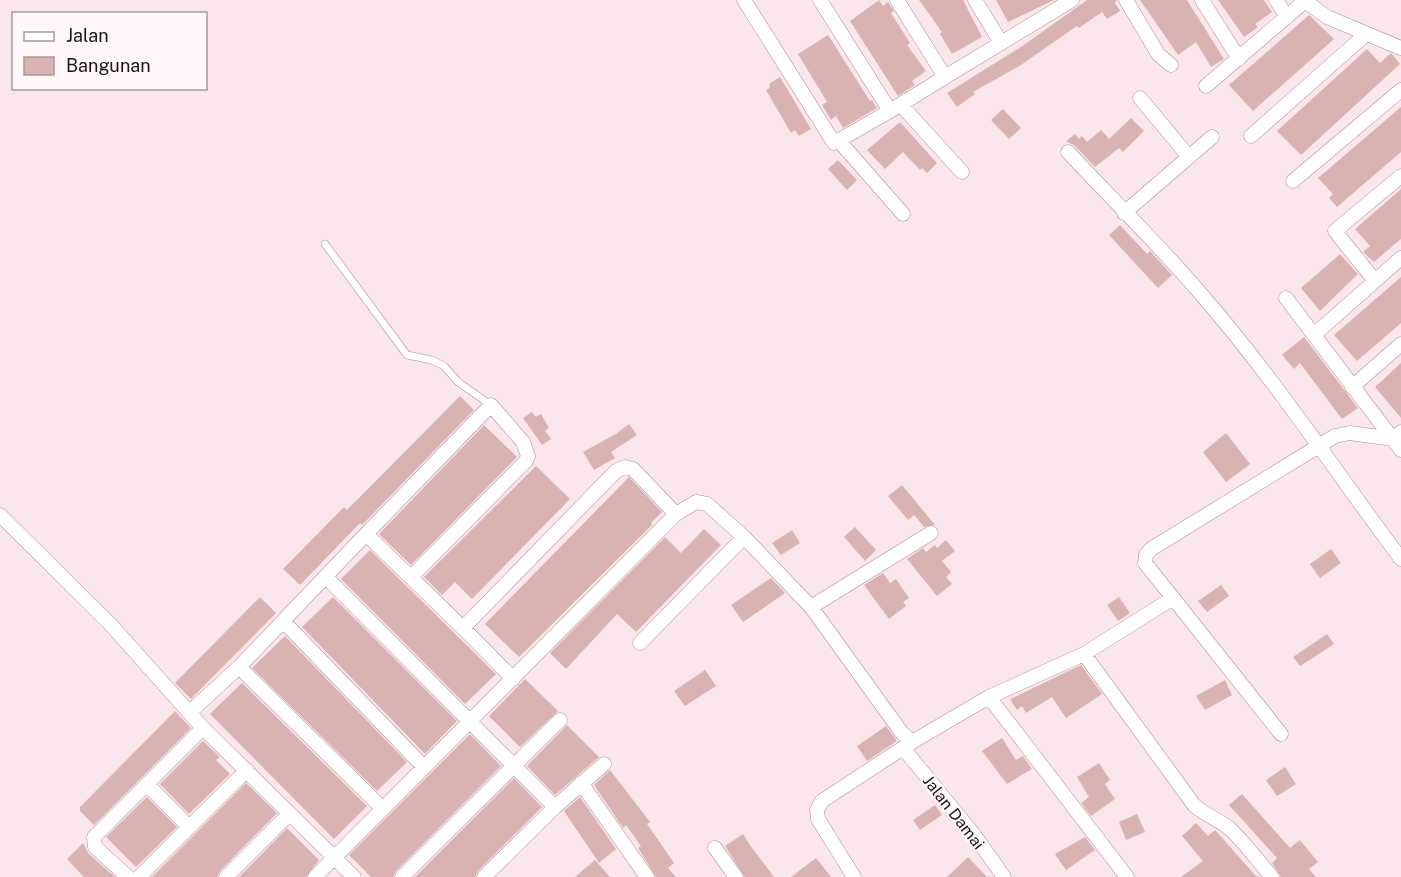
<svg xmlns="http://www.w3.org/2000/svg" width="1401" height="877" font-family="'Public Sans',sans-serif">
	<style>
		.building { fill: #d8b3b1 }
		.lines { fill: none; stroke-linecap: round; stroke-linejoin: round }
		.lane-casing { stroke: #ac8c99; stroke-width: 8 }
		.street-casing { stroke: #ac8c99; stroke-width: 15 }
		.lane { stroke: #fff; stroke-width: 7 }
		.street { stroke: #fff; stroke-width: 14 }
		.labels { text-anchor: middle; stroke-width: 4.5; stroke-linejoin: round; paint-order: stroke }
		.street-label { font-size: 16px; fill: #1e1217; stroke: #fff7fa }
	</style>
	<rect width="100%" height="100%" fill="#fbe6ee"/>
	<path class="building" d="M 879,0 L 883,6 L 888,2 L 894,11 L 891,13 L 910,43 L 907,45 L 926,71 L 912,81 L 915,85 L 898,96 L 850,21 Z
		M 919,0 L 963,0 L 982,37 L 952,54 L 940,34 L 942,32 Z
		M 996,0 L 1054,0 L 1008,22 Z
		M 1087,0 L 1117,0 L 1115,3 L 1120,11 L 1107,19 L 1102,12 L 1079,28 L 1077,26 L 1021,65 L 973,92 L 975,94 L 957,107 L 947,93 L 1021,47 Z
		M 1140,0 L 1187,0 L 1224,59 L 1211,67 L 1196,42 L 1178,55 Z
		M 1218,0 L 1264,0 L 1272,12 L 1255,24 L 1258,27 L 1244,37 Z
		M 1309,15 L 1334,39 L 1253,111 L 1229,85 Z
		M 828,35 L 870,101 L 872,100 L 877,108 L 843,128 L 836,116 L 831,120 L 822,105 L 827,102 L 798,54 Z
		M 1367,49 L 1380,63 L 1391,53 L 1400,64 L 1301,155 L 1277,131 Z
		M 780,77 L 811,129 L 799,136 L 795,130 L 791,133 L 766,90 L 770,88 L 769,84 Z
		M 1401,107 L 1401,152 L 1337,207 L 1329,198 L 1333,194 L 1318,178 Z
		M 1003,109 L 1021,128 L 1009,139 L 991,120 Z
		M 1131,118 L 1144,131 L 1123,152 L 1119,148 L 1095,167 L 1075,146 L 1066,141 L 1075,134 L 1079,139 L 1082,136 L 1087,142 L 1101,130 L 1109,139 Z
		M 900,122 L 937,163 L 927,173 L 922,168 L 920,170 L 903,152 L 885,169 L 867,150 Z
		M 838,160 L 857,180 L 847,190 L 828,169 Z
		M 1401,189 L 1401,239 L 1374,262 L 1363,252 L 1370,246 L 1355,229 Z
		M 1120,225 L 1147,254 L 1150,251 L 1172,275 L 1158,288 L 1109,235 Z
		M 1340,254 L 1358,274 L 1320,311 L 1301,288 Z
		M 1401,277 L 1401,323 L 1357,361 L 1334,335 Z
		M 1304,337 L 1358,408 L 1342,419 L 1300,363 L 1294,369 L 1282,355 Z
		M 1401,363 L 1401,418 L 1375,387 Z
		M 460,396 L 474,410 L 362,525 L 360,523 L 300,585 L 283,569 L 344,507 L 347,510 Z
		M 532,412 L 536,417 L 541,414 L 549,428 L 545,431 L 551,439 L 542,445 L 523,418 Z
		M 629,424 L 637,435 L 611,452 L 615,458 L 594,470 L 583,452 L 616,434 Z
		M 484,425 L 517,457 L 411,565 L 379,534 Z
		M 1226,433 L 1250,464 L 1226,482 L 1203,452 Z
		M 536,466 L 570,499 L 472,599 L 455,582 L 442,595 L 424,577 Z
		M 629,477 L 662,512 L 651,523 L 652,525 L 519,657 L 485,624 Z
		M 902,485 L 935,525 L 924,527 L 914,515 L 908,520 L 888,496 Z
		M 855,527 L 876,550 L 865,561 L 844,537 Z
		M 704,529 L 721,545 L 636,632 L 617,614 L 566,669 L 550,653 L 665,537 L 681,553 Z
		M 792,530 L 800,543 L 781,555 L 772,543 Z
		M 946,540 L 955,551 L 942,561 L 951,572 L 946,577 L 952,584 L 937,596 L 907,559 L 923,548 L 926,552 L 935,545 L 937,548 Z
		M 1331,549 L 1341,563 L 1320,578 L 1310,564 Z
		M 370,550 L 496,674 L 465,704 L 341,579 Z
		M 883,573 L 890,583 L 896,579 L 909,598 L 903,602 L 906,606 L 889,619 L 864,585 Z
		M 771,578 L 785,593 L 743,622 L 731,605 Z
		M 1221,585 L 1229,596 L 1207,612 L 1198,601 Z
		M 260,597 L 276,613 L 191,699 L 175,683 Z
		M 333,597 L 457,721 L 425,754 L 302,627 Z
		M 1119,597 L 1130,613 L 1118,621 L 1107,605 Z
		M 1327,634 L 1334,644 L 1300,666 L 1293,657 Z
		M 285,636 L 407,762 L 377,791 L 252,668 Z
		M 1081,665 L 1102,694 L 1066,718 L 1052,697 L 1026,713 L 1022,706 L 1017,710 L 1010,699 Z
		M 705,670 L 716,686 L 685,706 L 674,691 Z
		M 525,679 L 558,711 L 520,747 L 489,716 Z
		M 1225,680 L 1232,695 L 1205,710 L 1196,696 Z
		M 242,683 L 367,806 L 334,839 L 210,714 Z
		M 175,711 L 191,728 L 94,825 L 80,811 L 80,807 Z
		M 567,725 L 599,757 L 555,795 L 527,766 Z
		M 886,726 L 897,741 L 867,761 L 857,746 Z
		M 470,734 L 501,766 L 396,871 L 393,877 L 371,877 L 349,855 Z
		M 1002,738 L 1016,760 L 1023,756 L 1032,769 L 1007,784 L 982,751 Z
		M 203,741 L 220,757 L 216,760 L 230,774 L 189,814 L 160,784 Z
		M 1099,763 L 1110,780 L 1105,784 L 1115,799 L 1091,816 L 1081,803 L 1089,797 L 1077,777 Z
		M 1285,767 L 1296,784 L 1277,796 L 1266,780 Z
		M 610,770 L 650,822 L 647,824 L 674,863 L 668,868 L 676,877 L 656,877 L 638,848 L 641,846 L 626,825 L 623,828 L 594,785 Z
		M 514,778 L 542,807 L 478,871 L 475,877 L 415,877 Z
		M 246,783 L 277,813 L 220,871 L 217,877 L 152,877 Z
		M 1242,794 L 1290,848 L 1300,840 L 1318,862 L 1309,869 L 1316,877 L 1281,877 L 1272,863 L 1277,858 L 1229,805 Z
		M 147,797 L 177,827 L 136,867 L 106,837 Z
		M 580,797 L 616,849 L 599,863 L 564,811 Z
		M 935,805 L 942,815 L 920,830 L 913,820 Z
		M 1137,814 L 1145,832 L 1126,840 L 1119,822 Z
		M 1196,823 L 1208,836 L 1215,830 L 1256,876 L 1260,877 L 1181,877 L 1203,861 L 1182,836 Z
		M 287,828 L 319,860 L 306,877 L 239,877 Z
		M 743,834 L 750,845 L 774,877 L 745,877 L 725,846 Z
		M 1085,837 L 1095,850 L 1066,870 L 1055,854 Z
		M 83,843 L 89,854 L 115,877 L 84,877 L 67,859 Z
		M 968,857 L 987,877 L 947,877 Z
		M 816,858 L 831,877 L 791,877 Z
		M 595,860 L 610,877 L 575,877 Z"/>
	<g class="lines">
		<defs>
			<path id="lane" d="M 325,244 L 407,355 L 432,360 L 444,366 L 458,382 L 491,405"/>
			<path id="street" d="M 744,0 L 834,143 L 890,111
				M 820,0 L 890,111 L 945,77
				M 897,0 L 945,77 L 1072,0
				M 975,0 L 1000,41
				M 1126,0 L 1158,54 L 1171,65
				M 1202,0 L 1239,59
				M 1276,0 L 1287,17
				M 1304,0 L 1327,17 L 1401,48
				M 1206,86 L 1305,1
				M 1140,98 L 1189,157
				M 901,105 L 962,172
				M 1251,136 L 1365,35
				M 840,142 L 903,214
				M 1068,152 C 1112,199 1159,245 1201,294 C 1274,378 1335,471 1401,559
				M 1293,181 L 1401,90
				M 1124,213 L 1212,137
				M 1375,281 L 1335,231 L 1401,176
				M 1286,298 L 1401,450
				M 1315,334 L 1401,258
				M 1352,387 L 1401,344
				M 0,515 L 111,625 L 203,728 L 354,877
				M 326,577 L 555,807
				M 411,577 L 526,461 L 528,456 L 523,442 L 491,405 L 366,534 C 415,582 466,629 513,679
				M 1173,598 L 1281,734
				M 811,607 L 931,533
				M 283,621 L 424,767
				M 464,627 L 616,471 L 625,467 L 633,469 L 676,514
				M 640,643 L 744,537
				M 1084,654 L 1173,598 L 1145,563 L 1146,555 L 1151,549 L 1335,436 L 1350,433 L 1393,439 L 1401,432
				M 239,667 L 382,808
				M 989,697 L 1127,877
				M 190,712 L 239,667 L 366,534
				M 903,748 L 975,836 L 1004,877
				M 581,783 L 647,877
				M 147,784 L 188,826
				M 715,848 L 736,877
				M 128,877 L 95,847 L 94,837 L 203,728
				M 139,877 L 247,770
				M 226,877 L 289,814
				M 315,877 L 676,514 L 696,502 L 707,504 L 744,537 L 811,607 L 902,733 L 912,742 L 989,697 L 1084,654 L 1194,805 C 1205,815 1218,819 1230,829 C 1245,843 1258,861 1272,877
				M 402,877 L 560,720
				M 484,877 L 555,807 L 604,764
				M 854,877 L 818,819 L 817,810 L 822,801 L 912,742"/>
		</defs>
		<use href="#lane" class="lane-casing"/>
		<use href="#street" class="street-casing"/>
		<use href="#lane" class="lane"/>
		<use href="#street" class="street"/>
	</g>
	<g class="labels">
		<g class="street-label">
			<text transform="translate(954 812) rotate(52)" y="6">Jalan Damai</text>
		</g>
	</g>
	<rect x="12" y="12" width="195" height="78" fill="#fff7fa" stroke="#a59b9f" stroke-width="1.5"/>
	<rect x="24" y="32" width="30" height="9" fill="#ffffff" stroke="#a59b9f" stroke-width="1.5"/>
	<text x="66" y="42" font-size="18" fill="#1e1217">Jalan</text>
	<rect x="24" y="57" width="30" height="18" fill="#d8b3b1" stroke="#a59b9f" stroke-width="1.5"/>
	<text x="66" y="72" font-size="18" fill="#1e1217">Bangunan</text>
</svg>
